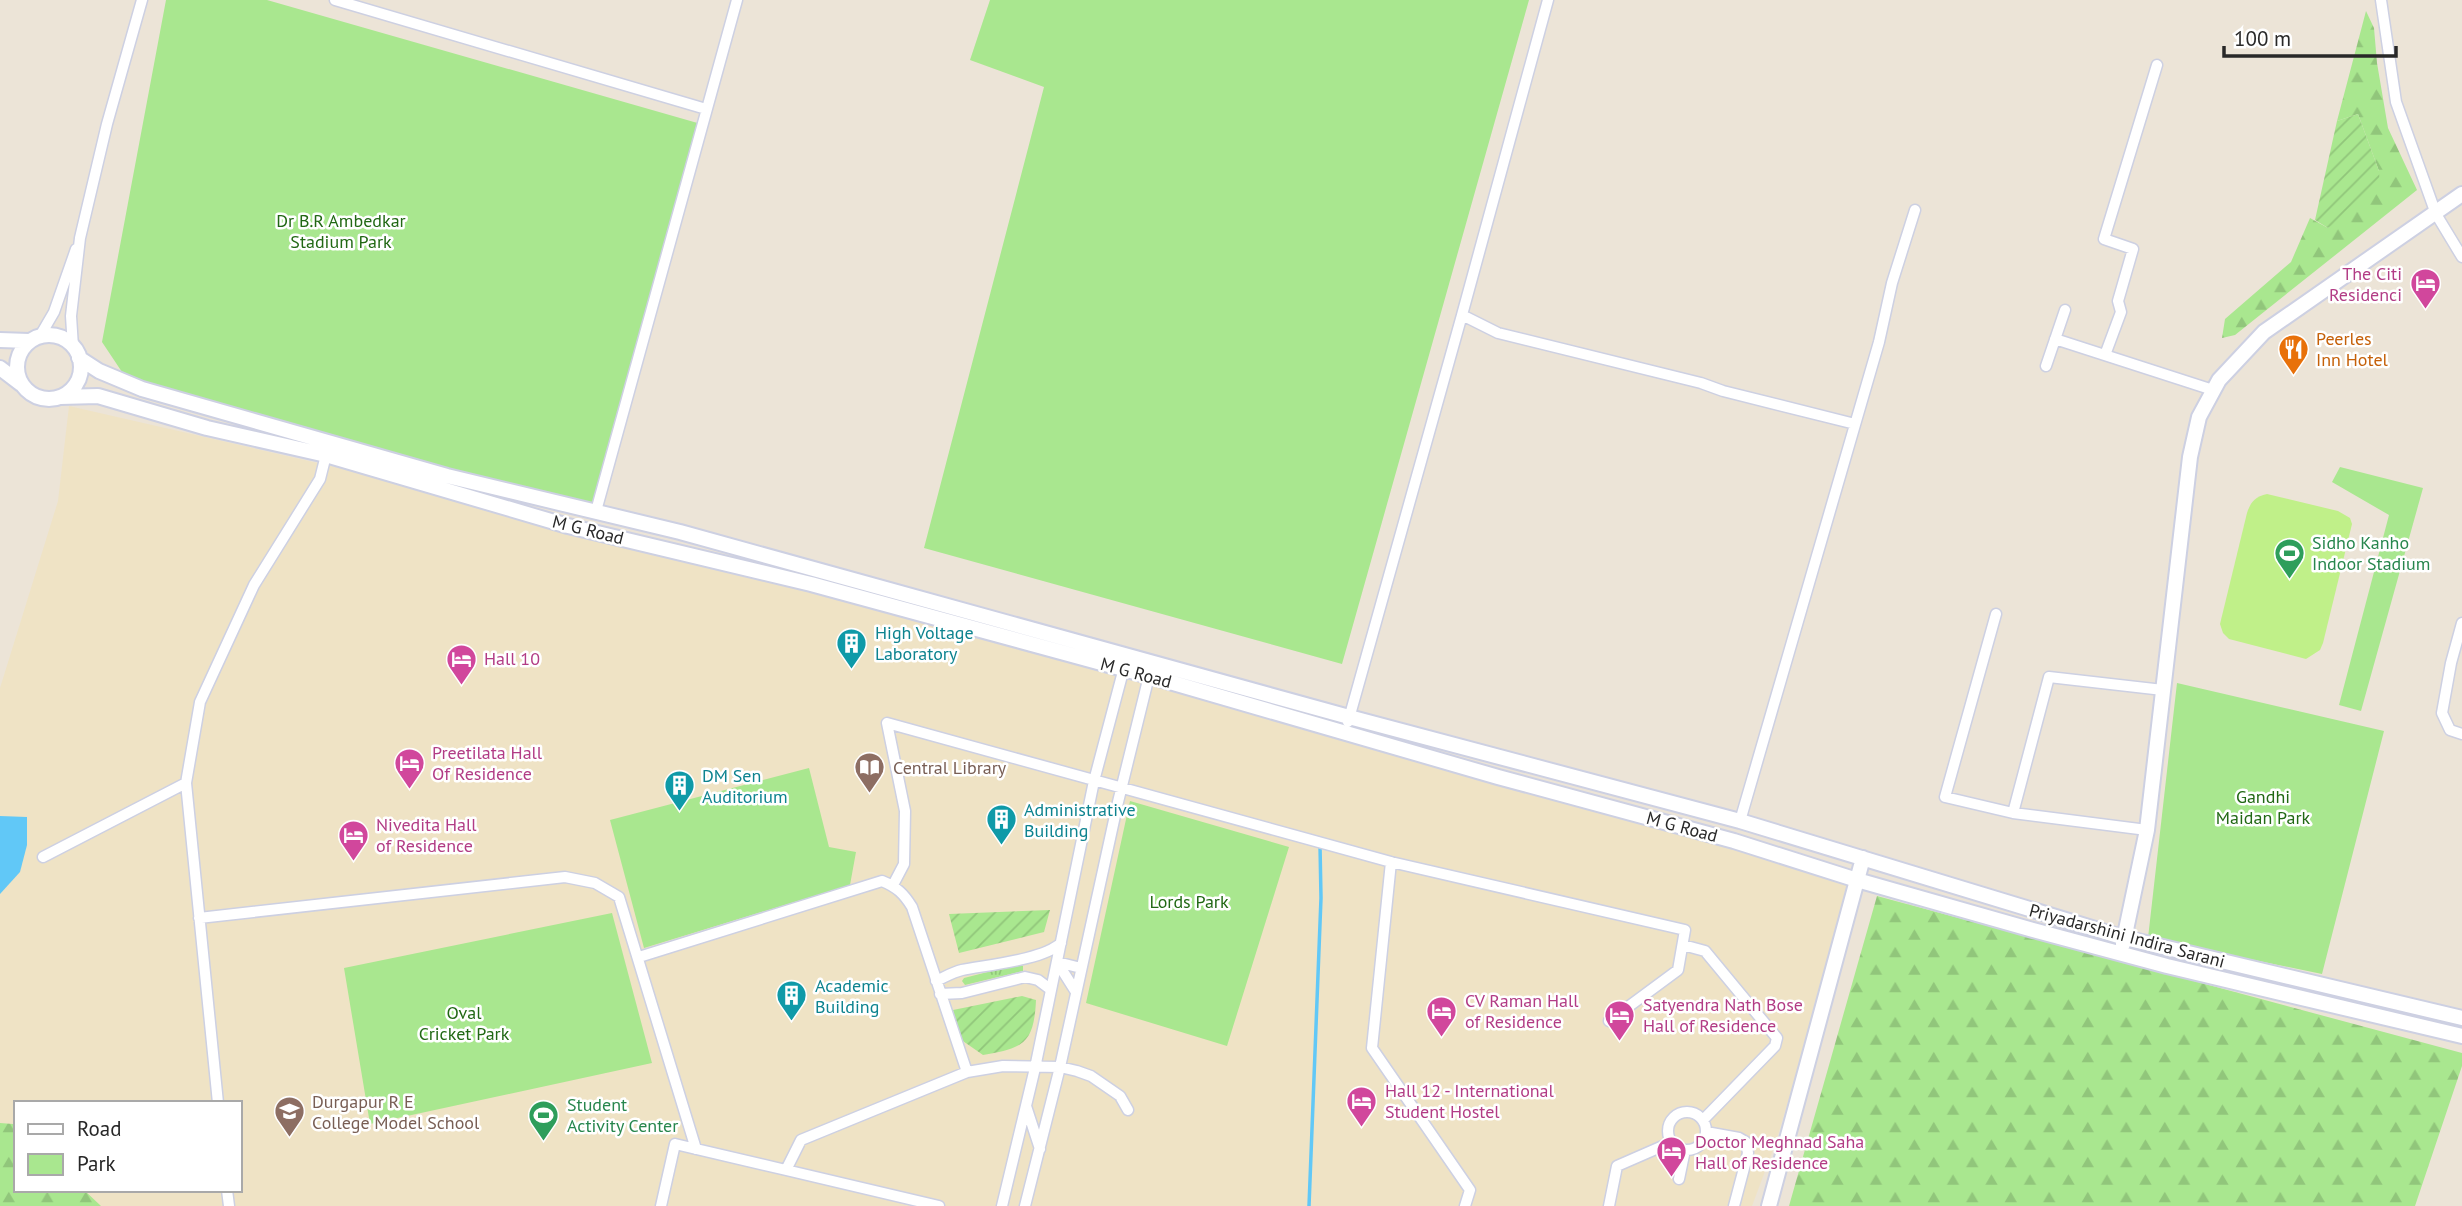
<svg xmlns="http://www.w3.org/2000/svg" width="2462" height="1206" font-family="'PT Sans',sans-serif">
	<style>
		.education { fill: #efe3c5; fill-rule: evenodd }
		.grass { fill: url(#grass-tufts) }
		.forest { fill: url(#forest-firs) }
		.park { fill: #a9e78f }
		.garden { fill: url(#garden-furrows) }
		.pitch { fill: #c0f089 }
		.water { fill: #61c8f7 }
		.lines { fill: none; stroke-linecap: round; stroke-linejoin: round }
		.stream { stroke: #61c8f7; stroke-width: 3.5 }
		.street-casing { stroke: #cdd0e2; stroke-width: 13 }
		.secondary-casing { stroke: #cdd0e2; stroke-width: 18 }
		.street { stroke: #fff; stroke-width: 10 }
		.secondary { stroke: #fff; stroke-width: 14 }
		.labels { text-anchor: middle; stroke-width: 5; stroke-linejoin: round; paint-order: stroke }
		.park-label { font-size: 18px; fill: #216814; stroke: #fff }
		.hotel-label { font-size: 18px; fill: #b23c85; stroke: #fff; text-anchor: start }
		.food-label { font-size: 18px; fill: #c56008; stroke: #fff; text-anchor: start }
		.street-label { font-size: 18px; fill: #282828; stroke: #fff }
		.leisure-label { font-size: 18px; fill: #27864d; stroke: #fff; text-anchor: start }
		.culture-label { font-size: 18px; fill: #0d838f; stroke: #fff; text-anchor: start }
		.education-label { font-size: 18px; fill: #785e54; stroke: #fff; text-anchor: start }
	</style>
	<defs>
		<pattern id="grass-tufts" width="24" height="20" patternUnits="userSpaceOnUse" patternTransform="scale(1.75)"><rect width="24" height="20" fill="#a9e78f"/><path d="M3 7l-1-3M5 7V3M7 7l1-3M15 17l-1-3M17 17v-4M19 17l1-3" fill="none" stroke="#91c67b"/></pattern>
		<pattern id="forest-firs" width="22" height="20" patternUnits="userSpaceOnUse" patternTransform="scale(1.75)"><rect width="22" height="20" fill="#a9e78f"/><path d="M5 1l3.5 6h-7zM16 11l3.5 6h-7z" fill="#91c67b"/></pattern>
		<pattern id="garden-furrows" width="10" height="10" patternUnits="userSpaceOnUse" patternTransform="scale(1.75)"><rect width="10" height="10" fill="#a9e78f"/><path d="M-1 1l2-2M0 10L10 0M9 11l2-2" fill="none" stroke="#91c67b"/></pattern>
	</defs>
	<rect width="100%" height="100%" fill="#ece4d7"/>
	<path class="education" d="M 69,406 L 719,555 L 1855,875 L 1776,1142 L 1752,1206 L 0,1206 L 0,688 L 58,501 ZM 16,1103 L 240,1103 L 240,1190 L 16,1190 Z"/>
	<path class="grass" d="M 1019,964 L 1023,966 L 1023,971 L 969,984 L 965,985 L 962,981 L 964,978 Z"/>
	<path class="forest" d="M 2366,11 L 2374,28 L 2377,63 L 2388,128 L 2417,190 L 2235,335 L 2222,338 L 2225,319 L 2291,262 L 2310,218 L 2328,228 L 2379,171 L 2358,114 L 2337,121 Z
		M 1877,896 L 2462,1053 L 2462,1066 L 2415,1206 L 1789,1206 Z
		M 0,1123 L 13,1124 L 16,1126 L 16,1190 L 84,1190 L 101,1206 L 0,1206 Z"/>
	<path class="park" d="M 166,0 L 267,0 L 701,124 L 591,509 L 130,384 L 102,342 Z
		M 990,0 L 1529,0 L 1342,664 L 924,548 L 1044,87 L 970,60 Z
		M 2340,467 L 2423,488 L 2361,711 L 2339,705 L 2389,515 L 2332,482 Z
		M 2177,683 L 2384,731 L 2322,974 L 2148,938 Z
		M 809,768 L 829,847 L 856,852 L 850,885 L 644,948 L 610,820 Z
		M 1130,801 L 1289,847 L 1227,1046 L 1086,1003 Z
		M 612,913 L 652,1063 L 370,1124 L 344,968 Z"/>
	<path class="garden" d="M 2358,114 L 2379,171 L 2380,189 C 2365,206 2347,217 2328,228 L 2315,220 L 2337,121 Z
		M 1050,910 L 1044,932 L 959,953 L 949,914 Z
		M 1022,996 L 1036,1000 C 1034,1044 1023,1048 983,1055 L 960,1039 L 953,1010 Z"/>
	<path class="pitch" d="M 2267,494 L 2338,511 L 2350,518 L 2352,524 L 2323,643 L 2320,650 L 2306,659 L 2229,639 L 2223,633 L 2220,624 L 2247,513 C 2251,501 2255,497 2267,494 Z"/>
	<path class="water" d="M 0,816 L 27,817 L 27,845 L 20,872 L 0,894 Z"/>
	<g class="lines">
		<path class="stream" d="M 1309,1206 L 1321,898 L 1320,845"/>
		<defs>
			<path id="street" d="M 335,0 L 706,109
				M 2381,0 L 2396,102 L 2436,214 L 2462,257
				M 1462,315 L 1498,333 L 1701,383 L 1723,391 L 1855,424
				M 40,336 L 54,312 L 76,249
				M 2055,339 L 2213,390
				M 73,347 L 71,316 L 80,238 L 107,124 L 142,0
				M 2105,355 L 2121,312 L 2118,301 L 2133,249 L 2104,239 L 2157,65
				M 2046,366 L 2065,310
				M 596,511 L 737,0
				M 1996,614 L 1945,797 L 2013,813
				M 2462,623 L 2451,663 L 2442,713 L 2450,730 L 2462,734
				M 1348,722 L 1462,315 L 1548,0
				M 1740,821 L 1879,342 L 1892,283 L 1915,210
				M 2147,830 L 2013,813 L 2049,677 L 2163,690
				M 43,857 L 186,783
				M 1391,862 L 1372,1048 L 1470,1190 L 1465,1206
				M 893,885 L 904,864 L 905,811 L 887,723 L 1391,862 L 1685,930 L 1678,970 L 1609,1021
				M 199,918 L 565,877 L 595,883 L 619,897 L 696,1149
				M 1683,945 L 1705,951 L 1777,1038 L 1775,1046 L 1703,1120
				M 639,957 L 882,881 C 897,887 904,894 912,907 L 967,1072
				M 1057,962 L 1076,992
				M 1057,962 L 1081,968
				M 936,981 C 945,977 953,972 962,970 C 987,965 1043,960 1061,943
				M 940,994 L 962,993 L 1025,977 L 1038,980 L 1050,989
				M 218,1103 L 186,783 L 200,702 L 254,585 L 320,479 L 326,455
				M 1026,1106 L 1040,1149
				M1668 1131a19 19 0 1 1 38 0a19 19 0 1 1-38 0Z
				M 1706,1132 L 1739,1138 L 1746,1142 L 1748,1153 L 1734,1206
				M 786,1170 L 939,1206
				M 1679,1179 L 1685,1150
				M 227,1190 L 229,1206
				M 661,1206 L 675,1144 L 786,1170 L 801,1140 L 967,1072 L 1003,1066 L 1060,1067 L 1077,1071 L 1091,1076 L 1120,1096 L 1128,1110
				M 1002,1206 L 1035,1068 L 1094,781 L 1125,664
				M 1025,1206 L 1060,1067 L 1118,802 L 1150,672
				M 1609,1206 L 1617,1166 L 1672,1142"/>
			<path id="secondary" d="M17 367a32 32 0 1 1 64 0a32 32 0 1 1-64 0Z
				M 0,340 L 29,341
				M 79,358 L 99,371 L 142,389 L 447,476 L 680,532 L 1349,717 L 1740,821 L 2125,938 L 2462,1018
				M 0,368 L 21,384
				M 60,397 L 98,396 L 207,428 L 326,455 L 568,526 L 811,584 L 1149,676 L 1498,777 L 1734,841 L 1857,880 L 2033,930 L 2167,966 L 2462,1036
				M 2123,944 L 2147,830 L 2190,457 L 2199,417 L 2219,380 L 2264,332 L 2462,194
				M 1769,1206 L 1863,858"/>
		</defs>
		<use href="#street" class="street-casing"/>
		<use href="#secondary" class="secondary-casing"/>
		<use href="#street" class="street"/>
		<use href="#secondary" class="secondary"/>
	</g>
	<defs>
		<symbol id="hotel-pin" viewBox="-11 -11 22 30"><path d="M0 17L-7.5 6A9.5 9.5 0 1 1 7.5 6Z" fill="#d1479c" stroke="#fff"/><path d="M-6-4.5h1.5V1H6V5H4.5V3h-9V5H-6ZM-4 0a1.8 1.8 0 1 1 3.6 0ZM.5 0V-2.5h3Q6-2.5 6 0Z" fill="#fff"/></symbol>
		<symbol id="restaurant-pin" viewBox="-11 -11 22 30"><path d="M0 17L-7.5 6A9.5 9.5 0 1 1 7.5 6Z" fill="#e8710a" stroke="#fff"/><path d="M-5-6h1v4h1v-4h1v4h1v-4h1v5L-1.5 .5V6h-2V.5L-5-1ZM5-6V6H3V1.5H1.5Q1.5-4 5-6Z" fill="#fff"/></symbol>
		<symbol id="stadium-pin" viewBox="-11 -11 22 30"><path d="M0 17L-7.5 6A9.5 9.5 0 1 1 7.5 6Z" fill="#2e9e5b" stroke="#fff"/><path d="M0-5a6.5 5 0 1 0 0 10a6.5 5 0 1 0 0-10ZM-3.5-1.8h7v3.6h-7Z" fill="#fff"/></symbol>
		<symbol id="building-pin" viewBox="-11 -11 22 30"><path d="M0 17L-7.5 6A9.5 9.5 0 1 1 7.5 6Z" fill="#0f9aa8" stroke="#fff"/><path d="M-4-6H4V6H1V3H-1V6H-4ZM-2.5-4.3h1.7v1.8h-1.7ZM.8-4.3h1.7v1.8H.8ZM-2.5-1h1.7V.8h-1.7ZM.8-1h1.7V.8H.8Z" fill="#fff"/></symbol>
		<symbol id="library-pin" viewBox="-11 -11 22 30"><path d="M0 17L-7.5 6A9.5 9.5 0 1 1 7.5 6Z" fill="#8d6e63" stroke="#fff"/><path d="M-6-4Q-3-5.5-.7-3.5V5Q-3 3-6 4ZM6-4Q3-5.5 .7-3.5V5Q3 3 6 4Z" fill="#fff"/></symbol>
		<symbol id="school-pin" viewBox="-11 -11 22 30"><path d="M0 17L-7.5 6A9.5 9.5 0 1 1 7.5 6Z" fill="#8d6e63" stroke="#fff"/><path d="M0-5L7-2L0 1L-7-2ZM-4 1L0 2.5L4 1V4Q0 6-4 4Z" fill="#fff"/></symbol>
	</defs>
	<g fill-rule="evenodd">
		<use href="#hotel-pin" x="2408" y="266" width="35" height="47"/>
		<use href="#restaurant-pin" x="2276" y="332" width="35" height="47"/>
		<use href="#stadium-pin" x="2272" y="536" width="35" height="47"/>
		<use href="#building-pin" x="834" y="626" width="35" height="47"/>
		<use href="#hotel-pin" x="444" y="642" width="35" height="47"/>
		<use href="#hotel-pin" x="392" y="746" width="35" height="47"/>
		<use href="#library-pin" x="852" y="750" width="35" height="47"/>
		<use href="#building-pin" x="662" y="768" width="35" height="47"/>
		<use href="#building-pin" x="984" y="802" width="35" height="47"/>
		<use href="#hotel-pin" x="336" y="818" width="35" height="47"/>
		<use href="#building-pin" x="774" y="978" width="35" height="47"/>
		<use href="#hotel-pin" x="1424" y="994" width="35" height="47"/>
		<use href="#hotel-pin" x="1602" y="998" width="35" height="47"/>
		<use href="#hotel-pin" x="1344" y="1084" width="35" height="47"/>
		<use href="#school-pin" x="272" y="1094" width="35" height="47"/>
		<use href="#stadium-pin" x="526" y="1098" width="35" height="47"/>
		<use href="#hotel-pin" x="1654" y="1134" width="35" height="47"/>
	</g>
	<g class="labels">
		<g class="park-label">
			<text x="341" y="227">Dr B.R Ambedkar<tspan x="341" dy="21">Stadium Park</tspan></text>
			<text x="2263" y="803">Gandhi<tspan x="2263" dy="21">Maidan Park</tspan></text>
			<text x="1189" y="908">Lords Park</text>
			<text x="464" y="1019">Oval<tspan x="464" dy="21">Cricket Park</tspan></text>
		</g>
		<g class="hotel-label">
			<text x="2402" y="280" text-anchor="end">The Citi<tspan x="2402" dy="21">Residenci</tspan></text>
			<text x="484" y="665">Hall 10</text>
			<text x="432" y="759">Preetilata Hall<tspan x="432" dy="21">Of Residence</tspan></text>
			<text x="376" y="831">Nivedita Hall<tspan x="376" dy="21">of Residence</tspan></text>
			<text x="1465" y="1007">CV Raman Hall<tspan x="1465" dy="21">of Residence</tspan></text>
			<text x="1643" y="1011">Satyendra Nath Bose<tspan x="1643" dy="21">Hall of Residence</tspan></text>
			<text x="1385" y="1097">Hall 12 - International<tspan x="1385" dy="21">Student Hostel</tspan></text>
			<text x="1695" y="1148">Doctor Meghnad Saha<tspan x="1695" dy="21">Hall of Residence</tspan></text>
		</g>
		<g class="food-label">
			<text x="2316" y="345">Peerles<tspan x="2316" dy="21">Inn Hotel</tspan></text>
		</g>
		<g class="street-label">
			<text transform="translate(588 530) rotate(14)" y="6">M G Road</text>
			<text transform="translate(1136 673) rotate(15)" y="6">M G Road</text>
			<text transform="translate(1682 827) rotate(15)" y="6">M G Road</text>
			<text transform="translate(2127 936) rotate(15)" y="6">Priyadarshini Indira Sarani</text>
		</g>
		<g class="leisure-label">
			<text x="2312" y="549">Sidho Kanho<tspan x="2312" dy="21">Indoor Stadium</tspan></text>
			<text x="567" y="1111">Student<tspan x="567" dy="21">Activity Center</tspan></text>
		</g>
		<g class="culture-label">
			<text x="875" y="639">High Voltage<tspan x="875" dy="21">Laboratory</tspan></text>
			<text x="702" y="782">DM Sen<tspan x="702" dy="21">Auditorium</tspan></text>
			<text x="1024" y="816">Administrative<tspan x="1024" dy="21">Building</tspan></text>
			<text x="815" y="992">Academic<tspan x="815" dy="21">Building</tspan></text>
		</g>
		<g class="education-label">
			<text x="893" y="774">Central Library</text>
			<text x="312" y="1108">Durgapur R E<tspan x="312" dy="21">College Model School</tspan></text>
		</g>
	</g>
	<rect x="14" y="1101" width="228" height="91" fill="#ffffff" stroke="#a9a9a9" stroke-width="2"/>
	<rect x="28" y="1124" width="35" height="10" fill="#ffffff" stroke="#a9a9a9" stroke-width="2"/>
	<text x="77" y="1136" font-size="21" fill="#282828">Road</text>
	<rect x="28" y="1154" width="35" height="21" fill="#a9e78f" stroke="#a9a9a9" stroke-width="2"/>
	<text x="77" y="1171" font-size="21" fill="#282828">Park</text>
	<path d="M2224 46v10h172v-10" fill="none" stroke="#282828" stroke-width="3.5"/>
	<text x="2234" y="46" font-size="21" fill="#282828" stroke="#ffffff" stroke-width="5" paint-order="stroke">100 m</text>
</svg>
